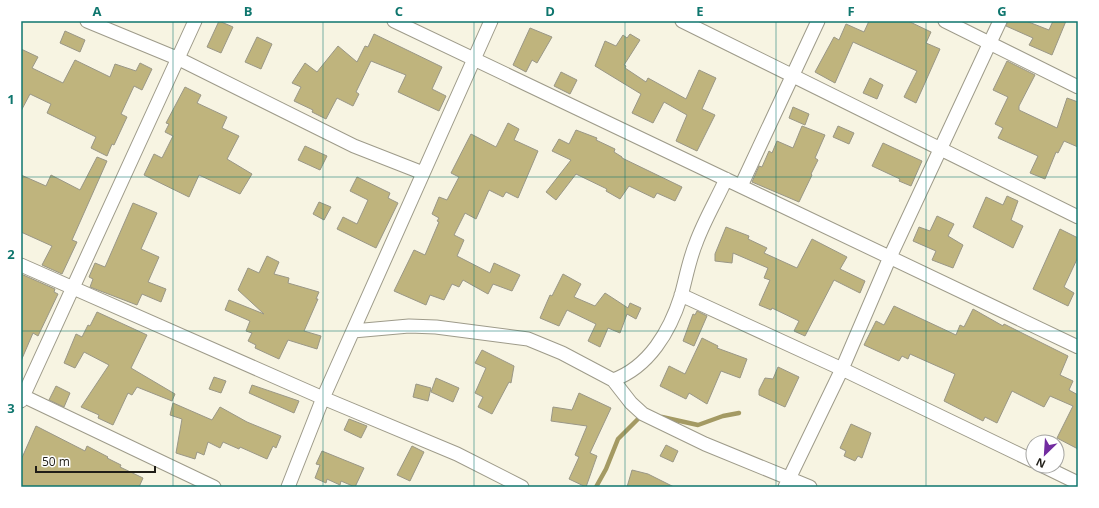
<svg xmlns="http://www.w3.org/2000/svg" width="1099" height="508" font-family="'Open Sans',sans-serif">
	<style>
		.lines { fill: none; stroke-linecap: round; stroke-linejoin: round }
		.stream { stroke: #a49a63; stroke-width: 4.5 }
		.building { fill: #bfb47d; stroke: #9a9786 }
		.street-casing { stroke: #9e9b8a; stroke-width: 15 }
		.street { stroke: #fff; stroke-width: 13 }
		.grid { fill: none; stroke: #0f766e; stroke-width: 1; stroke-opacity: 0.55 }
		.neatline { fill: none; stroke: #0f766e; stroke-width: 1.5 }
		.grid-label { font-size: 13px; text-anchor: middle; font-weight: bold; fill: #0f766e }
	</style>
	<rect width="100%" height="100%" fill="#f7f4e2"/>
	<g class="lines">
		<path class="stream" d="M 662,417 L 698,425 L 723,416 L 739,413
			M 596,487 L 606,469 L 618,439 L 643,414"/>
	</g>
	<path class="building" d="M 219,21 L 233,27 L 221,53 L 207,47 Z
		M 869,21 L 908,21 L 931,32 L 926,43 L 940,49 L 916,103 L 904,97 L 917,71 L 853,42 L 835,83 L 815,72 L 834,37 L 839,40 L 846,24 L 864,32 Z
		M 1008,21 L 1026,21 L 1049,30 L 1053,21 L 1066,21 L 1052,55 L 1029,45 L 1033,38 L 1006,26 Z
		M 530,28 L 552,37 L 537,63 L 532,60 L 526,72 L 513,65 Z
		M 65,31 L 85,40 L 80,52 L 60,43 Z
		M 374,34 L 442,67 L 432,89 L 446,96 L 439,111 L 398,92 L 406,75 L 371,61 L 356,92 L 359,94 L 353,106 L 337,98 L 326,119 L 312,112 L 313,110 L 294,101 L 301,87 L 292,83 L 305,63 L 317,72 L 338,46 L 357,62 L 365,46 L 368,47 Z
		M 630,34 L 640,40 L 624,65 L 626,66 L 625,68 L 646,82 L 648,78 L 686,99 L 699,70 L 716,78 L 702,109 L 715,115 L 697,151 L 676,141 L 687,115 L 664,102 L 653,123 L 632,113 L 641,94 L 595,66 L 605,41 L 616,46 L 623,35 L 627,38 Z
		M 257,37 L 272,44 L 261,69 L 245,62 Z
		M 21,49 L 38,57 L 32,68 L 63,83 L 75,60 L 110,77 L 115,64 L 136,71 L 140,63 L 152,69 L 142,90 L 134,86 L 121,114 L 127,117 L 114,145 L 112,144 L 107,156 L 91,148 L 96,137 L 47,113 L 51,104 L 30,94 L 21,111 Z
		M 1007,61 L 1035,75 L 1019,106 L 1019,110 L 1057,128 L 1067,98 L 1078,102 L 1078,147 L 1064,141 L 1058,153 L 1056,152 L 1045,179 L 1030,173 L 1038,156 L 998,138 L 1003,128 L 995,124 L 1008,97 L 993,90 Z
		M 561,72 L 577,80 L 570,94 L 554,86 Z
		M 870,78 L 883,85 L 877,99 L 863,93 Z
		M 185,87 L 201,95 L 197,103 L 227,117 L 222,128 L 239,136 L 227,159 L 252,174 L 240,194 L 199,175 L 189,197 L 144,175 L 154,154 L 162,158 L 173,136 L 165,132 L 169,124 L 166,123 Z
		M 793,107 L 809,114 L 805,125 L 789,118 Z
		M 508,123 L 519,129 L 514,140 L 538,151 L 518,198 L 506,192 L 503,197 L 489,190 L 476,219 L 465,213 L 454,235 L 464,240 L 457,256 L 490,273 L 494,263 L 520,275 L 512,291 L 493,284 L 488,294 L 463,280 L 459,287 L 452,284 L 444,300 L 430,295 L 426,305 L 394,291 L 414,250 L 425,255 L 439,222 L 437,221 L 439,218 L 432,214 L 439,197 L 447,200 L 459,177 L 451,173 L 471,134 L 496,147 Z
		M 802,126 L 825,135 L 815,158 L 818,160 L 811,174 L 812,175 L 799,202 L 752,182 L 759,166 L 762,167 L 769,151 L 772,153 L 777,141 L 793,148 Z
		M 838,126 L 854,133 L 849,144 L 833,137 Z
		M 576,130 L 597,138 L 596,140 L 615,149 L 614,152 L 622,157 L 622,158 L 682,187 L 675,201 L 657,193 L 654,198 L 629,186 L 620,199 L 606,191 L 607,189 L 576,174 L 556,200 L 546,192 L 571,160 L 552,151 L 559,139 L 569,144 Z
		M 883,143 L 922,161 L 911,186 L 899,181 L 900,179 L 872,166 Z
		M 305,146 L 327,156 L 320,170 L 298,160 Z
		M 97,157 L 107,161 L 72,240 L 77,242 L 62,274 L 42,265 L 52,246 L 21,232 L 21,175 L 46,186 L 51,175 L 80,190 Z
		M 357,177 L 390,193 L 388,198 L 398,203 L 376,248 L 337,229 L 343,217 L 357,224 L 368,200 L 350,191 Z
		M 1007,196 L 1018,201 L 1011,220 L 1023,226 L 1013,248 L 973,227 L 986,197 L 1003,205 Z
		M 319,202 L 331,207 L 324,220 L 313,214 Z
		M 133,203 L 157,213 L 141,249 L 159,257 L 148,282 L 166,289 L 161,302 L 142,294 L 137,305 L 90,287 L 93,279 L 89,277 L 95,263 L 105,267 Z
		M 937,216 L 954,224 L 948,236 L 963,245 L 953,268 L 932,260 L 936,251 L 913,241 L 919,227 L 930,231 Z
		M 726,227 L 749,236 L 748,239 L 767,248 L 764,253 L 797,268 L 812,239 L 847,257 L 840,269 L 865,281 L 860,293 L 834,280 L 805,336 L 794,331 L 799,321 L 772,308 L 771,310 L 759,305 L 770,280 L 764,278 L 768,268 L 733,253 L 732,263 L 715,261 L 715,254 Z
		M 1060,229 L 1078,238 L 1078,257 L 1064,287 L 1074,293 L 1068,306 L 1033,289 Z
		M 267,256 L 279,262 L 274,274 L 289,278 L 288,283 L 319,292 L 316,299 L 318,299 L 304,331 L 321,336 L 317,349 L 288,340 L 279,359 L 255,348 L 256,345 L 248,341 L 252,333 L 246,331 L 250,321 L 225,310 L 229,300 L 264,314 L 238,290 L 248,268 L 259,273 Z
		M 21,274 L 55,289 L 54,292 L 58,294 L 38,336 L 33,333 L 21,361 Z
		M 563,274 L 581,284 L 574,297 L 595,306 L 605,293 L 628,308 L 630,303 L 641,308 L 636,319 L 627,314 L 620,333 L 608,328 L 600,347 L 588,341 L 596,324 L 567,310 L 559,326 L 540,318 L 550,295 L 552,296 Z
		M 894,306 L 956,335 L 960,325 L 964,327 L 973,309 L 1003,326 L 1004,324 L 1068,356 L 1060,375 L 1073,381 L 1069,390 L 1078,395 L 1078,449 L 1057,438 L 1073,406 L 1050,396 L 1044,407 L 1012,391 L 997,423 L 985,417 L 983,421 L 944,401 L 955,374 L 910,354 L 908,359 L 902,356 L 899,361 L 864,345 L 876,321 L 884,325 Z
		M 697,311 L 707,316 L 694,346 L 683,341 L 693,314 L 695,315 Z
		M 97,312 L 147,335 L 131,368 L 175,394 L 172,401 L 137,387 L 132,395 L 128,393 L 113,425 L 98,418 L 99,415 L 81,407 L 109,365 L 84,352 L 75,368 L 64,363 L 76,334 L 82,337 L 88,325 L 90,326 Z
		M 702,338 L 718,346 L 717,348 L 747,359 L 740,378 L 721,371 L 707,404 L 689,393 L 686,399 L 660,386 L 669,366 L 685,374 Z
		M 482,350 L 514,366 L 511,383 L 509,382 L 492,414 L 478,407 L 483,397 L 475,393 L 486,368 L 475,363 Z
		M 778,367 L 799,377 L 785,407 L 759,395 L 759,390 L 765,378 L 773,379 Z
		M 214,377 L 226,381 L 221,393 L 209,389 Z
		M 436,378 L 459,388 L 453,402 L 431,392 Z
		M 416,384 L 431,388 L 428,401 L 413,397 Z
		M 252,385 L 299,401 L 294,413 L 249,393 Z
		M 56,386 L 70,393 L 64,407 L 49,400 Z
		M 579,393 L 611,408 L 590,453 L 597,456 L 586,487 L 569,479 L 579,457 L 575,455 L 587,426 L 551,421 L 553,407 L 572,410 Z
		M 173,403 L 212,420 L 220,407 L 247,422 L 281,436 L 276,448 L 273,446 L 267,459 L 240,447 L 239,449 L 223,442 L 220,448 L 208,442 L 204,455 L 197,452 L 195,459 L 176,453 L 182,419 L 170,415 Z
		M 349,419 L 367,426 L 361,438 L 344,430 Z
		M 851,424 L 871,433 L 862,458 L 858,456 L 855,461 L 844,456 L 846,451 L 840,448 Z
		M 36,426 L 85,451 L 87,446 L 108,457 L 107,458 L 121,465 L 120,467 L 143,478 L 139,487 L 21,487 L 21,460 Z
		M 666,445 L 678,451 L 673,462 L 660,456 Z
		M 412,446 L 424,452 L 410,481 L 397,475 Z
		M 322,451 L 364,468 L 355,487 L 341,481 L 340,485 L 327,479 L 326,483 L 315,478 L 320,465 L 316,464 Z
		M 632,470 L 648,474 L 674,487 L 627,487 Z"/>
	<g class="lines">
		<defs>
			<path id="street" d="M 87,21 L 179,59 L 354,146 L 423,173
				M 394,21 L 1078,347
				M 682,21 L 1078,217
				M 945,21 L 1078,87
				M 741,186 L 818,21
				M 21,265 L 323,398 L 457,454 L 522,487
				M 681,295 L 842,369 L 1033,461
				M 353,331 L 409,326 L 436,327 L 528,339 L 562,353 L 613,380 C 649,367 670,331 681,296 C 686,278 689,260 696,243 C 704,221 716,201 726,179
				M 613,380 L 631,403 L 643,414 L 705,444 L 810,487
				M 21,395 L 214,487
				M 21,401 L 195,21
				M 1043,466 L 1078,483
				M 288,487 L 323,398 L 491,21
				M 785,487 L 842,369 L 890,257 L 1000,21"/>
		</defs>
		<use href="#street" class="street-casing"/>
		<use href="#street" class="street"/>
	</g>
	<path class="grid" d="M 173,21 L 173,487M 323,21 L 323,487M 474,21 L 474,487M 625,21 L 625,487M 776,21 L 776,487M 926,21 L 926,487M 21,177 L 1078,177M 21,331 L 1078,331"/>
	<rect width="1099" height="508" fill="none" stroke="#ffffff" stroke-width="44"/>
	<g transform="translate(1045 454) rotate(205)"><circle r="19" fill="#ffffff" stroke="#a5a5a2"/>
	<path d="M0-3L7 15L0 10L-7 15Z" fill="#722ca0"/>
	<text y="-6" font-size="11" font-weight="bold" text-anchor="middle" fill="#1f1d17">N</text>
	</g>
	<path d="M36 466v6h119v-6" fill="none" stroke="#1f1d17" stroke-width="2"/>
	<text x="42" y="466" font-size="12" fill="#1f1d17" stroke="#ffffff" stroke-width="3" paint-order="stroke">50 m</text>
	<rect x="22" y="22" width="1055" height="464" class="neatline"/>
	<g class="grid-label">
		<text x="97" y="16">A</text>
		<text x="248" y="16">B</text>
		<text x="399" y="16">C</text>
		<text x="550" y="16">D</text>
		<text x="700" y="16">E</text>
		<text x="851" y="16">F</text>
		<text x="1002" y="16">G</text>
		<text x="11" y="104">1</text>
		<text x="11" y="259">2</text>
		<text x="11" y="413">3</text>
	</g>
</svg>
